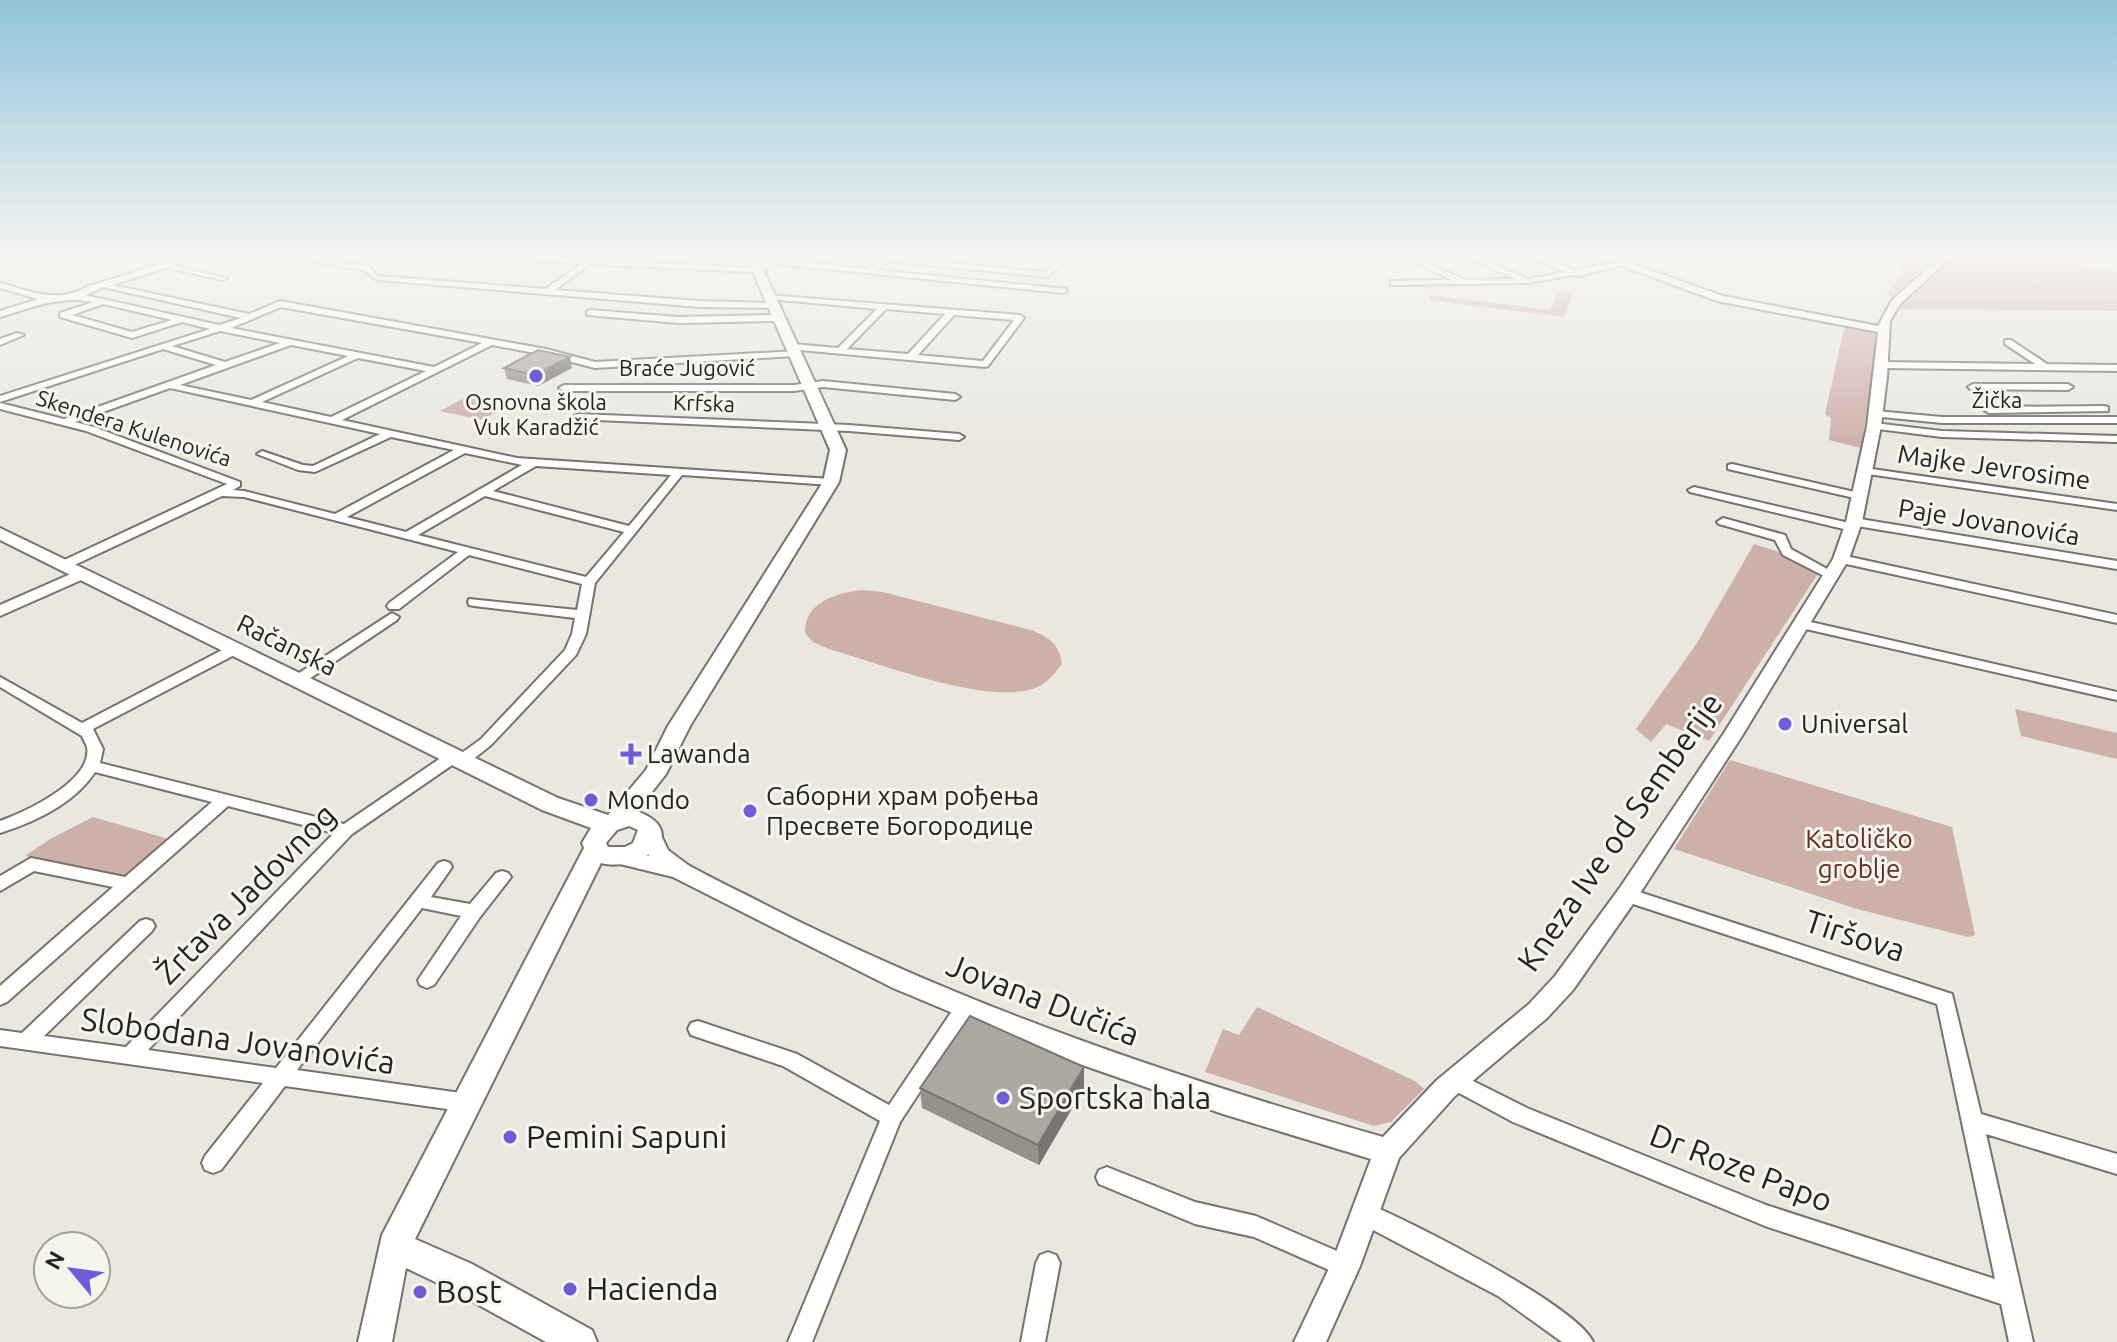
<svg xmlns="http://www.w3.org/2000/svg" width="2117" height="1342" font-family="Ubuntu,sans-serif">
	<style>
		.green { fill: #ceb0ab }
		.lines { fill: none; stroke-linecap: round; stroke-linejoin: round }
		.minor-casing { stroke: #75736c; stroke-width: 4 }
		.tertiary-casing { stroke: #75736c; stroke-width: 4 }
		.secondary-casing { stroke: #75736c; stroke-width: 4 }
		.minor { fill: #fff; fill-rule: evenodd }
		.tertiary { fill: #fff; fill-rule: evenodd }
		.secondary { fill: #fff; fill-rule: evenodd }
		.wall { fill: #95908a }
		.shaded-wall { fill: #797571 }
		.building { fill: #ada7a1; stroke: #797571; stroke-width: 2 }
		.poi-dot { fill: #6e5dd7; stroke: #f6f5ed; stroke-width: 3 }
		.labels { text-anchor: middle; stroke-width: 6; stroke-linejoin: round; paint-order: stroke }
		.far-street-label { font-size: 22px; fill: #242320; stroke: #f6f5ed }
		.far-poi-label { font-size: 22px; fill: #242320; stroke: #f6f5ed }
		.street-label { font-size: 26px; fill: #242320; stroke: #f6f5ed }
		.poi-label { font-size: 26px; fill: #242320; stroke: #f6f5ed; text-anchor: start }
		.park-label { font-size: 26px; fill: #622b25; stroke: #f6f5ed }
		.near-street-label { font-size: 32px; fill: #242320; stroke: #f6f5ed }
		.near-poi-label { font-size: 32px; fill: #242320; stroke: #f6f5ed; text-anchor: start }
	</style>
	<rect width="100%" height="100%" fill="#e9e7e0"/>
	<path class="green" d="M 1902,256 L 1940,256 L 1892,296 L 1887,295 L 1898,276 Z
		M 1956,256 L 2008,256 L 2117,270 L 2117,311 L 1898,309 Z
		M 1559,292 L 1573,293 L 1564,317 L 1430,300 L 1430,295 L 1550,310 Z
		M 1845,324 L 1875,330 L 1874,366 L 1861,448 L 1829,440 L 1831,418 L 1825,414 Z
		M 466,397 L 507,406 L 482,420 L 440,411 Z
		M 1754,544 L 1823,566 L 1709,741 L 1666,724 L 1651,742 L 1636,729 L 1697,643 Z
		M 861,590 L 883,592 L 1031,630 C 1049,637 1060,645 1062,664 C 1054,674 1047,684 1035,688 C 989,706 878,663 829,649 L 813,642 L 805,633 C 805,602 834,594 861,590 Z
		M 2015,709 L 2117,733 L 2117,759 L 2021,736 Z
		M 1730,760 L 1952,827 L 1975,935 L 1968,937 L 1857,909 L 1674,849 Z
		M 93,817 L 172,840 L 130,874 L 119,877 L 25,856 L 50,839 Z
		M 1257,1007 L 1415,1081 L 1424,1089 L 1391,1122 L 1374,1126 L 1205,1072 L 1223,1029 L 1239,1035 Z"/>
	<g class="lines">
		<defs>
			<path id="minor" d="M 187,256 L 200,256 L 173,266 L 227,278 L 223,280 L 166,268 L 112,285 L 249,314 L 280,301 L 546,349 L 595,362 L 797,351 L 797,355 L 794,356 L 595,368 L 545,355 L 492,345 L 342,420 L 517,458 L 831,479 L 837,482 L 831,485 L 682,475 L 595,583 L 586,634 L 576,655 L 491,745 L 466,765 L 461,766 L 455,763 L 352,834 L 148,1050 L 276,1068 L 438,863 L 444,861 L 450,863 L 452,867 L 431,897 L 470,904 L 496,873 L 502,871 L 508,873 L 511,877 L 508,881 L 480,917 L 434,985 L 427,988 L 420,985 L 418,980 L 461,916 L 422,908 L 297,1070 L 468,1094 L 475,1097 L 478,1103 L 475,1109 L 468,1112 L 285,1086 L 221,1170 L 213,1173 L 205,1170 L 202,1163 L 205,1156 L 263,1083 L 0,1046 L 0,1030 L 22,1033 L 140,921 L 146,919 L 152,921 L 155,926 L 152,931 L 44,1036 L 126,1047 L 334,833 L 228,806 L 7,1002 L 0,1005 L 0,986 L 113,887 L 34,871 L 0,891 L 0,876 L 31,858 L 125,877 L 212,802 L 95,772 C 75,803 35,822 0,833 L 0,821 C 25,812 93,781 87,747 C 86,743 83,740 82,736 L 0,687 L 0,677 L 82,723 L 230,646 L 240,646 L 242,649 L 240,652 L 93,729 L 103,749 L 100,763 L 344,824 L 448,753 L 453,752 L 459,755 L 481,739 L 565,650 L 572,634 L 575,618 L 474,606 L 469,605 L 468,602 L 469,599 L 577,610 L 582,584 L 469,555 L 399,609 L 389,609 L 387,606 L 389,603 L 458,552 L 244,497 L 222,496 L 68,568 L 60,568 L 58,565 L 60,562 L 227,484 L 86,431 L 0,409 L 0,403 L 64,419 L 216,365 L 163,349 L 0,402 L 0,396 L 210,329 L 182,322 L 132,338 L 60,317 L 60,313 L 93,302 C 60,295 31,308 0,317 L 0,311 L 38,299 L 0,288 L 0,283 C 34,292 55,304 89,286 ZM 104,287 L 107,288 L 241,318 L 219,325 L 85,295 ZM 103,304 L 172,320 L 132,332 L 72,315 ZM 281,307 L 482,343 L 434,367 L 231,328 ZM 220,331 L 280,343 L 225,362 L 172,346 ZM 291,345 L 348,356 L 251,400 L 180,385 ZM 358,358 L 426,371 L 331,417 L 262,402 ZM 170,388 L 380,434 L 313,466 L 303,465 L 262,451 L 257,454 L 298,470 L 315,472 L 391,437 L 454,450 L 335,514 L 244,491 L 233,490 L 240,486 L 240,482 L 94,427 L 75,422 ZM 465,453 L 522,465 L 406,532 L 347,517 ZM 536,466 L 671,475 L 629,526 L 493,491 ZM 485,496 L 624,532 L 586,577 L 418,535 Z
				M 462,256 L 520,256 L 751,268 L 782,256 L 794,256 L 785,260 L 868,269 L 885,257 L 1046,272 L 1061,256 L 1070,256 L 1048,277 L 887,261 L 877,270 L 1066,289 L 1067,291 L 1063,293 L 776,264 L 752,272 L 590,264 L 555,290 L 700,301 L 777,303 L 778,305 L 774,308 L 700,307 L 377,280 L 363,270 L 313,262 L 317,260 L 363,265 L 373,257 L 377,259 L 369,268 L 379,276 L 546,289 L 581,264 Z
				M 1401,256 L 1412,256 L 1465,280 L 1516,279 L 1464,256 L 1475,256 L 1528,279 L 1566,272 L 1528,256 L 1540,256 L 1575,270 L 1623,262 L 1627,264 L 1578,276 L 1574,275 L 1528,283 L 1391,285 L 1391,281 L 1394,281 L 1452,280 Z
				M 767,295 L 1020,315 L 1024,318 L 988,366 L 985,367 L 789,349 L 787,347 L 792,344 L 838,348 L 877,309 L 770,299 L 766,297 ZM 886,309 L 945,314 L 908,354 L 847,349 ZM 954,315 L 1014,320 L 983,361 L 918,355 Z
				M 590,310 L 678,317 L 780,315 L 784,318 L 780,321 L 678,323 L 587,315 L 587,311 Z
				M 17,333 L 24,335 L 0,345 L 0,339 Z
				M 2005,340 L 2011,340 L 2047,364 L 2117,365 L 2117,371 L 1882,368 L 1877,365 L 1882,362 L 2035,364 L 2005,344 Z
				M 823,381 L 955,394 L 960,397 L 955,400 L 823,387 L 794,391 L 564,391 L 559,388 L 564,385 L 794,385 Z
				M 1973,384 L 2068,384 L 2073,387 L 2068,390 L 1970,389 L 1968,387 Z
				M 2104,406 L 2108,407 L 2108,411 L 1989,413 L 1984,410 L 1989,407 Z
				M 1876,411 L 1942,417 L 2117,417 L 2117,423 L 1942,423 L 1872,416 L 1872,412 Z
				M 578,414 L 849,425 L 959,434 L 964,437 L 959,440 L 849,431 L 574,419 L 573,417 Z
				M 1874,423 L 1942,431 L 2117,436 L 2117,442 L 1942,437 L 1870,428 L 1869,426 Z
				M 1732,464 L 1859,493 L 1865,496 L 1859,499 L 1728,469 L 1728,465 Z
				M 1865,468 L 2117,504 L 2117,510 L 1861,473 L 1860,471 Z
				M 1694,487 L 1849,523 L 1854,518 L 2117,561 L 2117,569 L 1857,526 L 1856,530 L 1852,531 L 1690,492 L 1688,490 Z
				M 1723,518 L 1785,535 L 1791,549 L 1838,575 L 1836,578 L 1828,578 L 1783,555 L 1775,540 L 1719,524 L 1717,522 Z
				M 1841,555 L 2117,615 L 2117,623 L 1837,562 L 1835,559 L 1837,556 Z
				M 392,613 L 399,617 L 397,620 L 303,683 L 293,683 L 291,680 L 293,677 Z
				M 1802,620 L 2117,692 L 2117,700 L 1797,627 L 1795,624 Z
				M 1627,888 L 1952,994 L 1981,1114 L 2117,1154 L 2117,1174 L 1986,1134 L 2033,1342 L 2009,1342 L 2001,1304 L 1765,1226 L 1513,1122 L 1448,1087 L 1445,1081 L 1448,1075 L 1455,1072 L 1527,1108 L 1766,1205 L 1995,1279 L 1937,1004 L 1621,900 L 1618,895 L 1621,890 Z
				M 965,1000 L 972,1002 L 975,1008 L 900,1122 L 812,1342 L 788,1342 L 880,1121 L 783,1066 L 691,1035 L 688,1029 L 691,1023 L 698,1021 L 797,1054 L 889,1105 L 958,1002 Z
				M 1107,1167 L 1195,1202 L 1256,1216 L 1353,1258 L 1357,1266 L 1353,1274 L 1345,1277 L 1254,1237 L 1195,1224 L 1099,1184 L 1096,1177 L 1099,1170 Z
				M 1366,1203 C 1408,1220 1578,1306 1593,1342 L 1562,1342 L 1498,1296 L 1358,1222 L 1355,1214 L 1358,1206 Z
				M 1048,1252 L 1056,1255 L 1060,1263 L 1045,1342 L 1021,1342 L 1036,1263 L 1040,1255 Z"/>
			<path id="tertiary" d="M 1595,256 L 1610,256 L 1723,296 L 1878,326 L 1892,300 L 1942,256 L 1953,256 L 1900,304 L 1890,321 L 1887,377 L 1881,426 L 1862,522 L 1849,559 L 1742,736 L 1635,901 L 1573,990 L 1547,1018 L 1455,1096 L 1399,1158 L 1360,1266 L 1326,1342 L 1294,1342 L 1333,1260 L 1371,1159 L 1223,1114 L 1051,1054 L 893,988 L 673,877 L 616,863 L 613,857 L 616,851 L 624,849 L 649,856 L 640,836 L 643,831 L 659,831 L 668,850 L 688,865 C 713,879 739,891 764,904 C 962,1005 1169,1076 1383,1137 L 1437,1080 L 1529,1004 L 1555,976 L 1619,889 L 1724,733 L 1833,559 L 1846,522 L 1867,426 L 1878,332 L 1717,301 Z
				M 82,569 L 88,571 L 90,574 L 88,577 L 0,616 L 0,605 Z"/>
			<path id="secondary" d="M 746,256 L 757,256 L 846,450 L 839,482 L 690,726 L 666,774 L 637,811 C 694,833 640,873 601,863 L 415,1239 L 472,1264 L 592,1330 L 597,1342 L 546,1342 L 448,1288 L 406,1268 L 392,1342 L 358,1342 L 382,1235 L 584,848 L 582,843 L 591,828 L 542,810 L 0,540 L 0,528 L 558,798 L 608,815 L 646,770 L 668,726 L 823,482 L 830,450 ZM 629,826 L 638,830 L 633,843 L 625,847 L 608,847 L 606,843 L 617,830 Z"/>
		</defs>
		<use href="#minor" class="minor-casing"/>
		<use href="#tertiary" class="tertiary-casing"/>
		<use href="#secondary" class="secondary-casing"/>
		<use href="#minor" class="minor"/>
		<use href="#tertiary" class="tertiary"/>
		<use href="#secondary" class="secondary"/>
	</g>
	<path class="wall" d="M 504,368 L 572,368 L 538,386 L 507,379 Z
		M 920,1088 L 1084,1088 L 1039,1165 L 922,1108 Z"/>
	<path class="shaded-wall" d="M 570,357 L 572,368 L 538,386 L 535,375 Z
		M 1084,1067 L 1084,1088 L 1039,1165 L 1038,1145 Z"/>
	<path class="building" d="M 538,350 L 570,357 L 535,375 L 504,368 Z
		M 970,1016 L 1084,1067 L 1038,1145 L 920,1088 Z"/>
	<linearGradient id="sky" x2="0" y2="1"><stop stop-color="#91c3da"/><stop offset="0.58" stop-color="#f5f4f1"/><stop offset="1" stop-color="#f5f4f1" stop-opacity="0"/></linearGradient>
	<rect width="2117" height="444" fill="url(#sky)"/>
	<g class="poi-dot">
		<circle cx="536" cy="376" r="8"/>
		<circle cx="1785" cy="724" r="8"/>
		<path d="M627 742h8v8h8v8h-8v8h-8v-8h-8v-8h8z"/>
		<circle cx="591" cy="800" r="8"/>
		<circle cx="750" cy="811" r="8"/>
		<circle cx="1003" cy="1098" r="8"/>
		<circle cx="510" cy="1137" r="8"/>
		<circle cx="570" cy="1289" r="8"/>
		<circle cx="420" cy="1292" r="8"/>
	</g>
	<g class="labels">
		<g class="far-street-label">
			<text x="687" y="376">Braće Jugović</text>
			<text x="1997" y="408">Žička</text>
			<text transform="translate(704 403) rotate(2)" y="8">Krfska</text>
			<text transform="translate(134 428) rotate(18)" y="8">Skendera Kulenovića</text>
		</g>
		<g class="far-poi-label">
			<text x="536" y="410">Osnovna škola<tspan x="536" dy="25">Vuk Karadžić</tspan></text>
		</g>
		<g class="street-label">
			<text transform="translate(1994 467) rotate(8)" y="9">Majke Jevrosime</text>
			<text transform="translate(1989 522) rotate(9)" y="9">Paje Jovanovića</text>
			<text transform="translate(287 645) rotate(26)" y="9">Račanska</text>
		</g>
		<g class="poi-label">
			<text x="1801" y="733">Universal</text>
			<text x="647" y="763">Lawanda</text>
			<text x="766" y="805">Саборни храм рођења<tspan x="766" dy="30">Пресвете Богородице</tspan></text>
			<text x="607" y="809">Mondo</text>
		</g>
		<g class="park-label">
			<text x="1859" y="848">Katoličko<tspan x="1859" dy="30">groblje</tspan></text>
		</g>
		<g class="near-street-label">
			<text transform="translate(1620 832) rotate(-55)" y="11">Kneza Ive od Semberije</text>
			<text transform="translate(246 894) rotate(-45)" y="11">Žrtava Jadovnog</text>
			<text transform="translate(1855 936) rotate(18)" y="11">Tiršova</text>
			<text transform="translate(1043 1000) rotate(21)" y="11">Jovana Dučića</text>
			<text transform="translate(238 1041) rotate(8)" y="11">Slobodana Jovanovića</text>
			<text transform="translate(1741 1168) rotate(21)" y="11">Dr Roze Papo</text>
		</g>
		<g class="near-poi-label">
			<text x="1019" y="1109">Sportska hala</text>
			<text x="526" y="1148">Pemini Sapuni</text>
			<text x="586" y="1300">Hacienda</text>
			<text x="436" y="1303">Bost</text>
		</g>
	</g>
	<g transform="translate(72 1270) rotate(299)"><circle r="38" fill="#f6f5ed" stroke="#a2a19b" stroke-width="2"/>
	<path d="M0-6L14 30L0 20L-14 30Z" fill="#6e5dd7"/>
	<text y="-12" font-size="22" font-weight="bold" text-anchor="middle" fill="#242320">N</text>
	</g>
</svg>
